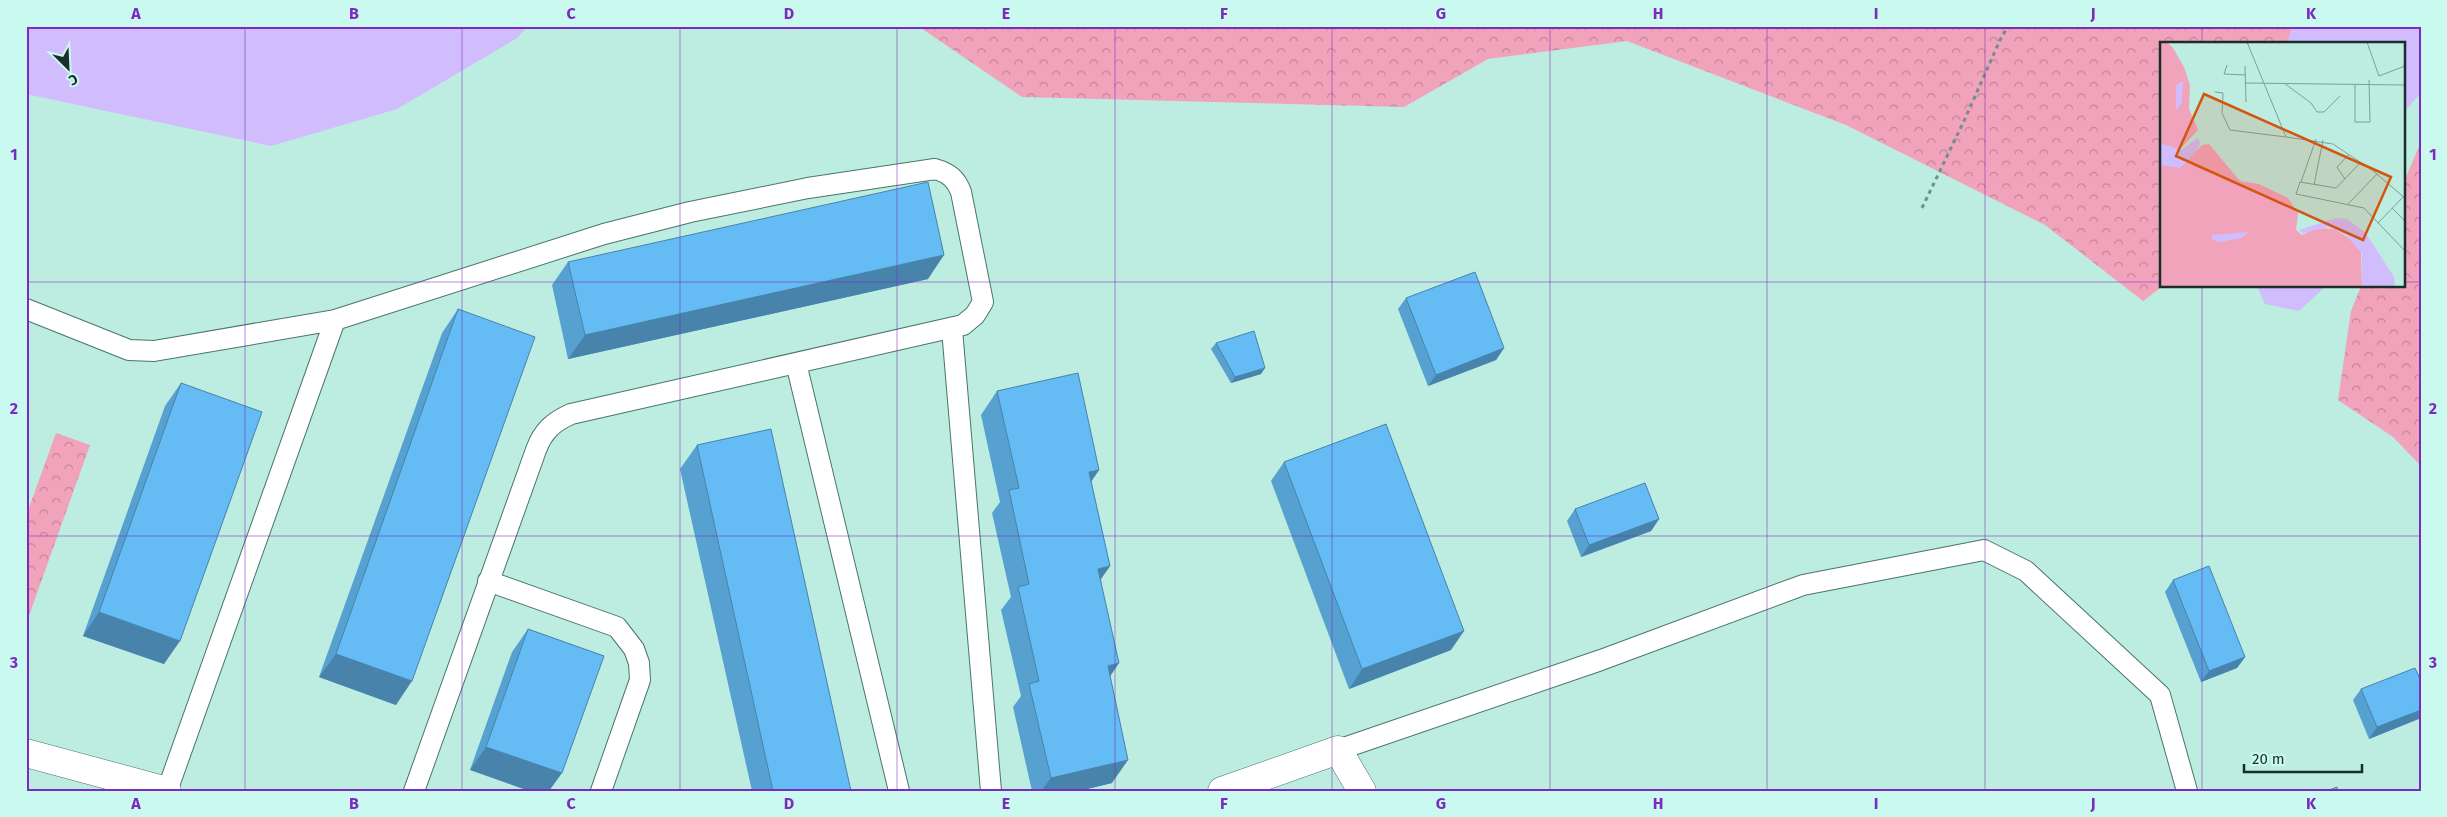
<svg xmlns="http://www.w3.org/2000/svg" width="2447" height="817" font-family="'Fira Sans',sans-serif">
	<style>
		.forest { fill: url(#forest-crowns) }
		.water { fill: #d1bcfd }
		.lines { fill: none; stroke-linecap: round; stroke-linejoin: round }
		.lane-casing { stroke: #49756c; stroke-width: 22 }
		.street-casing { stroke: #49756c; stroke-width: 29 }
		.path { stroke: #6f9089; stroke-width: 3; stroke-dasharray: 4 4; stroke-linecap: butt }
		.lane { stroke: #fff; stroke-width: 20 }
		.street { stroke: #fff; stroke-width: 28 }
		.wall { fill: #57a1d1 }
		.shaded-wall { fill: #4783aa }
		.building { fill: #65bbf3; stroke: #4783aa }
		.grid { fill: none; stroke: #7b2cbf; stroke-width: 1; stroke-opacity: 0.55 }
		.inset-road { fill: none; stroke: #7ca097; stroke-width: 1 }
		.view { fill: #d3550f; fill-opacity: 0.15; stroke: #d3550f; stroke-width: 2.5 }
		.inset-edge { fill: none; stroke: #1a2d29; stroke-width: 2.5 }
		.neatline { fill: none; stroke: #7b2cbf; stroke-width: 2 }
		.grid-label { font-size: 16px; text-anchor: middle; font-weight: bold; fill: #7b2cbf }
	</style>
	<defs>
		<pattern id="forest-crowns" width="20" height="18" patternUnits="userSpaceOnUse" patternTransform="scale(1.25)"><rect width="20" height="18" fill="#f1a3bb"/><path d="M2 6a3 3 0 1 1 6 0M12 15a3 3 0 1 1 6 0" fill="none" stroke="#c28598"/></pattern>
	</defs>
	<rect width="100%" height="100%" fill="#bdece1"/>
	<path class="forest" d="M 918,26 L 2302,26 L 2298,44 L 2161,44 L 2161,286 L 2163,286 L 2143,301 L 2045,225 L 1846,125 L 1627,41 L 1488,59 L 1404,107 L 1022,97 Z
		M 2421,142 L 2421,466 L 2393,437 L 2338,400 L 2351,311 L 2361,286 L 2403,286 L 2403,184 Z
		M 56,433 L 90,445 L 26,624 L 26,516 Z"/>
	<path class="water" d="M 26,26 L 528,26 L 517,38 L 397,109 L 271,146 L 26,94 Z
		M 2293,26 L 2421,26 L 2421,93 L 2403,113 L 2403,44 L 2286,44 Z
		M 2257,286 L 2326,286 L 2299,311 L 2265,304 Z"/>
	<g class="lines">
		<defs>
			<path id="lane" d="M 26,309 L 129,350 L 154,351 L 335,320 L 604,234 L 690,212 L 808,188 L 935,169 C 949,173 956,179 961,192 L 983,302 L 975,315 L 963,325 L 571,414 C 553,422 543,431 536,450 L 414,791
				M 952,329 L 991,791
				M 796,363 L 899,791
				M 488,581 L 617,627 L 634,649 L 639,663 L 640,680 L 601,791
				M 1338,750 L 1601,660 L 1803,585 L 1984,550 L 2026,571 L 2160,695 L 2187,791
				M 167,791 L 335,320"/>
			<path id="street" d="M 26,753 L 167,791
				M 1222,791 L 1338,750 L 1362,791"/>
		</defs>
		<use href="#lane" class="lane-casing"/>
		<use href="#street" class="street-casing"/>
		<path class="path" d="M 1922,208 L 1964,121 L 2000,40 L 2008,26"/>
		<use href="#lane" class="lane"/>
		<use href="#street" class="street"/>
	</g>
	<path class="wall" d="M 568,262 L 928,279 L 568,359 L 552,285 Z
		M 1406,298 L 1504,348 L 1496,360 L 1428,386 L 1398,309 Z
		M 458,309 L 396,705 L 319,677 L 442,333 Z
		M 1216,343 L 1261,374 L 1231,383 L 1211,349 Z
		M 181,383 L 164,664 L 83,636 L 165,406 Z
		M 997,391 L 1099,470 L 1091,482 L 1110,566 L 1101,579 L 1110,677 L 1112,783 L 1079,791 L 1032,791 L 1013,707 L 1021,696 L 1001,610 L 1011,597 L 992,513 L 1000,502 L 981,415 Z
		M 697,445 L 851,791 L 752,791 L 680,469 Z
		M 1284,462 L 1451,650 L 1349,689 L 1271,481 Z
		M 1575,509 L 1659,519 L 1651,531 L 1581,557 L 1567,521 Z
		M 2173,580 L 2245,657 L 2237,668 L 2201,682 L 2165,592 Z
		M 528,629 L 604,656 L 470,770 L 512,652 Z
		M 2421,681 L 2421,718 L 2369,739 L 2353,700 L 2361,689 Z"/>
	<path class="shaded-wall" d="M 944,255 L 928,279 L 568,359 L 585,335 Z
		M 1504,348 L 1496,360 L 1428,386 L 1436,375 Z
		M 1265,368 L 1261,374 L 1231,383 L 1235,377 Z
		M 1099,470 L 1083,493 L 1089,472 Z
		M 1659,519 L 1651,531 L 1581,557 L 1589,545 Z
		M 1110,566 L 1093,590 L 1098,569 Z
		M 99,612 L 180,641 L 164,664 L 83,636 Z
		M 1464,631 L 1451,650 L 1349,689 L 1362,669 Z
		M 336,654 L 412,681 L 396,705 L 319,677 Z
		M 2245,657 L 2237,668 L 2201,682 L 2209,671 Z
		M 1119,663 L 1103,687 L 1108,666 Z
		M 2421,710 L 2421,718 L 2369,739 L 2377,727 Z
		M 486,747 L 562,773 L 549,791 L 529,791 L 470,770 Z
		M 1128,760 L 1112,783 L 1079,791 L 1041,791 L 1051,778 Z"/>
	<path class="building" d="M 928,182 L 944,255 L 585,335 L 568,262 Z
		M 1475,272 L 1504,348 L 1436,375 L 1406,298 Z
		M 458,309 L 535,337 L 412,681 L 336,654 Z
		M 1254,331 L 1265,368 L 1235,377 L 1216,343 Z
		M 26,352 L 29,353 L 26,359 Z
		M 1078,373 L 1099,470 L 1089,472 L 1110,566 L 1098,569 L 1119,663 L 1108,666 L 1128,760 L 1051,778 L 1029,684 L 1039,681 L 1018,587 L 1029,584 L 1009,490 L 1019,488 L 997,391 Z
		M 181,383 L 262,412 L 180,641 L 99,612 Z
		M 1386,424 L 1464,631 L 1362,669 L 1284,462 Z
		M 771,429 L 851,791 L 773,791 L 697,445 Z
		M 1645,483 L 1659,519 L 1589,545 L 1575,509 Z
		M 2209,566 L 2245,657 L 2209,671 L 2173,580 Z
		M 528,629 L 604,656 L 562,773 L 486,747 Z
		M 2415,668 L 2421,681 L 2421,710 L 2377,727 L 2361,689 Z
		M 2337,787 L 2338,791 L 2327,791 Z"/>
	<path class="grid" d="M 245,26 L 245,791M 462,26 L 462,791M 680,26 L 680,791M 897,26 L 897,791M 1115,26 L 1115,791M 1332,26 L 1332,791M 1550,26 L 1550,791M 1767,26 L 1767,791M 1985,26 L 1985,791M 2202,26 L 2202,44M 26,282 L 2161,282M 2403,282 L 2421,282M 2202,286 L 2202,791M 26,536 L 2421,536"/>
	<g transform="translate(2160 42)">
		<rect width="245" height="245" fill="#bdece1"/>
		<path d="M 0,0 L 7,0 L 13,6 L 24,25 L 30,43 L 29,67 L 38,88 L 21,106 L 8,110 L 0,103 ZM 49,102 L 80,139 L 99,142 L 128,156 L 138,171 L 136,188 L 142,193 L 157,186 L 174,187 L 188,195 L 201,210 L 202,245 L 0,245 L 0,121 L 22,124 L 42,103 Z" fill="#f1a3bb"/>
		<path d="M 23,39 L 22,60 L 16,68 L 16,43 ZM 38,96 L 40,101 L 36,110 L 20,126 L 0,123 L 0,101 L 21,108 ZM 176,176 L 187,177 L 205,190 L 234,235 L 235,245 L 202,245 L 202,212 L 187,193 L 168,185 L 143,191 L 139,188 ZM 89,190 L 82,196 L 61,200 L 53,198 L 51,193 Z" fill="#d1bcfd"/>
		<path class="inset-road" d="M 87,0 L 126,95 L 173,102 L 212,128 L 245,156M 207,0 L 219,34 L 245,24M 67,23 L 64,32 L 85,33M 85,24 L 86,60M 86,41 L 245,43M 124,41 L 151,61 L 157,70 L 164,70 L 180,54M 195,42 L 195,80 L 210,80 L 209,38M 55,50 L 63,51 L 62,71 L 70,88 L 126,95M 201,120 L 176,146 L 140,140 L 136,152 L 204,166 L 245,209M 185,137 L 177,125 L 189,112M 141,140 L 156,97M 154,143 L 163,98M 188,162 L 217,132M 232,166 L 245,179M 218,181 L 244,154"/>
		<path class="view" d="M 44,52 L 231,135 L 203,198 L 16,114 Z"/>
		<rect width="245" height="245" class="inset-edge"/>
	</g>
	<rect width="2447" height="817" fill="none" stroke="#cafaef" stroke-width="55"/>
	<g transform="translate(68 68) rotate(156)" stroke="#cafaef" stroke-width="4" paint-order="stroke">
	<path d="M0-4L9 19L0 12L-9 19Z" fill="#1a2d29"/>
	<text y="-8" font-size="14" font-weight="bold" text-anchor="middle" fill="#1a2d29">С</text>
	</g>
	<path d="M2244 764v8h118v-8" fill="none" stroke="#1a2d29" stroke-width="2.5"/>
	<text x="2252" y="764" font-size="15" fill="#1a2d29" stroke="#cafaef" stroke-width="4" paint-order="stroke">20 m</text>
	<rect x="28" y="28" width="2392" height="762" class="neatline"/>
	<g class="grid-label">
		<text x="136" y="19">A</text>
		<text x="354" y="19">B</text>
		<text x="571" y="19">C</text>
		<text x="789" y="19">D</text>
		<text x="1006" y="19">E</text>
		<text x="1224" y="19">F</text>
		<text x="1441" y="19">G</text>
		<text x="1658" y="19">H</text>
		<text x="1876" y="19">I</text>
		<text x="2093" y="19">J</text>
		<text x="2311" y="19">K</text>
		<text x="14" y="160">1</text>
		<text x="2433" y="160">1</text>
		<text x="14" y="414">2</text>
		<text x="2433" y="414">2</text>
		<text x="14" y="668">3</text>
		<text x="2433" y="668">3</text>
		<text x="136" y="809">A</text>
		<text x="354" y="809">B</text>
		<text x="571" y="809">C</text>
		<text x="789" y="809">D</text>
		<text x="1006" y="809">E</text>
		<text x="1224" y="809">F</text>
		<text x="1441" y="809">G</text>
		<text x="1658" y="809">H</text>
		<text x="1876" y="809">I</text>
		<text x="2093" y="809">J</text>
		<text x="2311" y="809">K</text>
	</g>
</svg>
